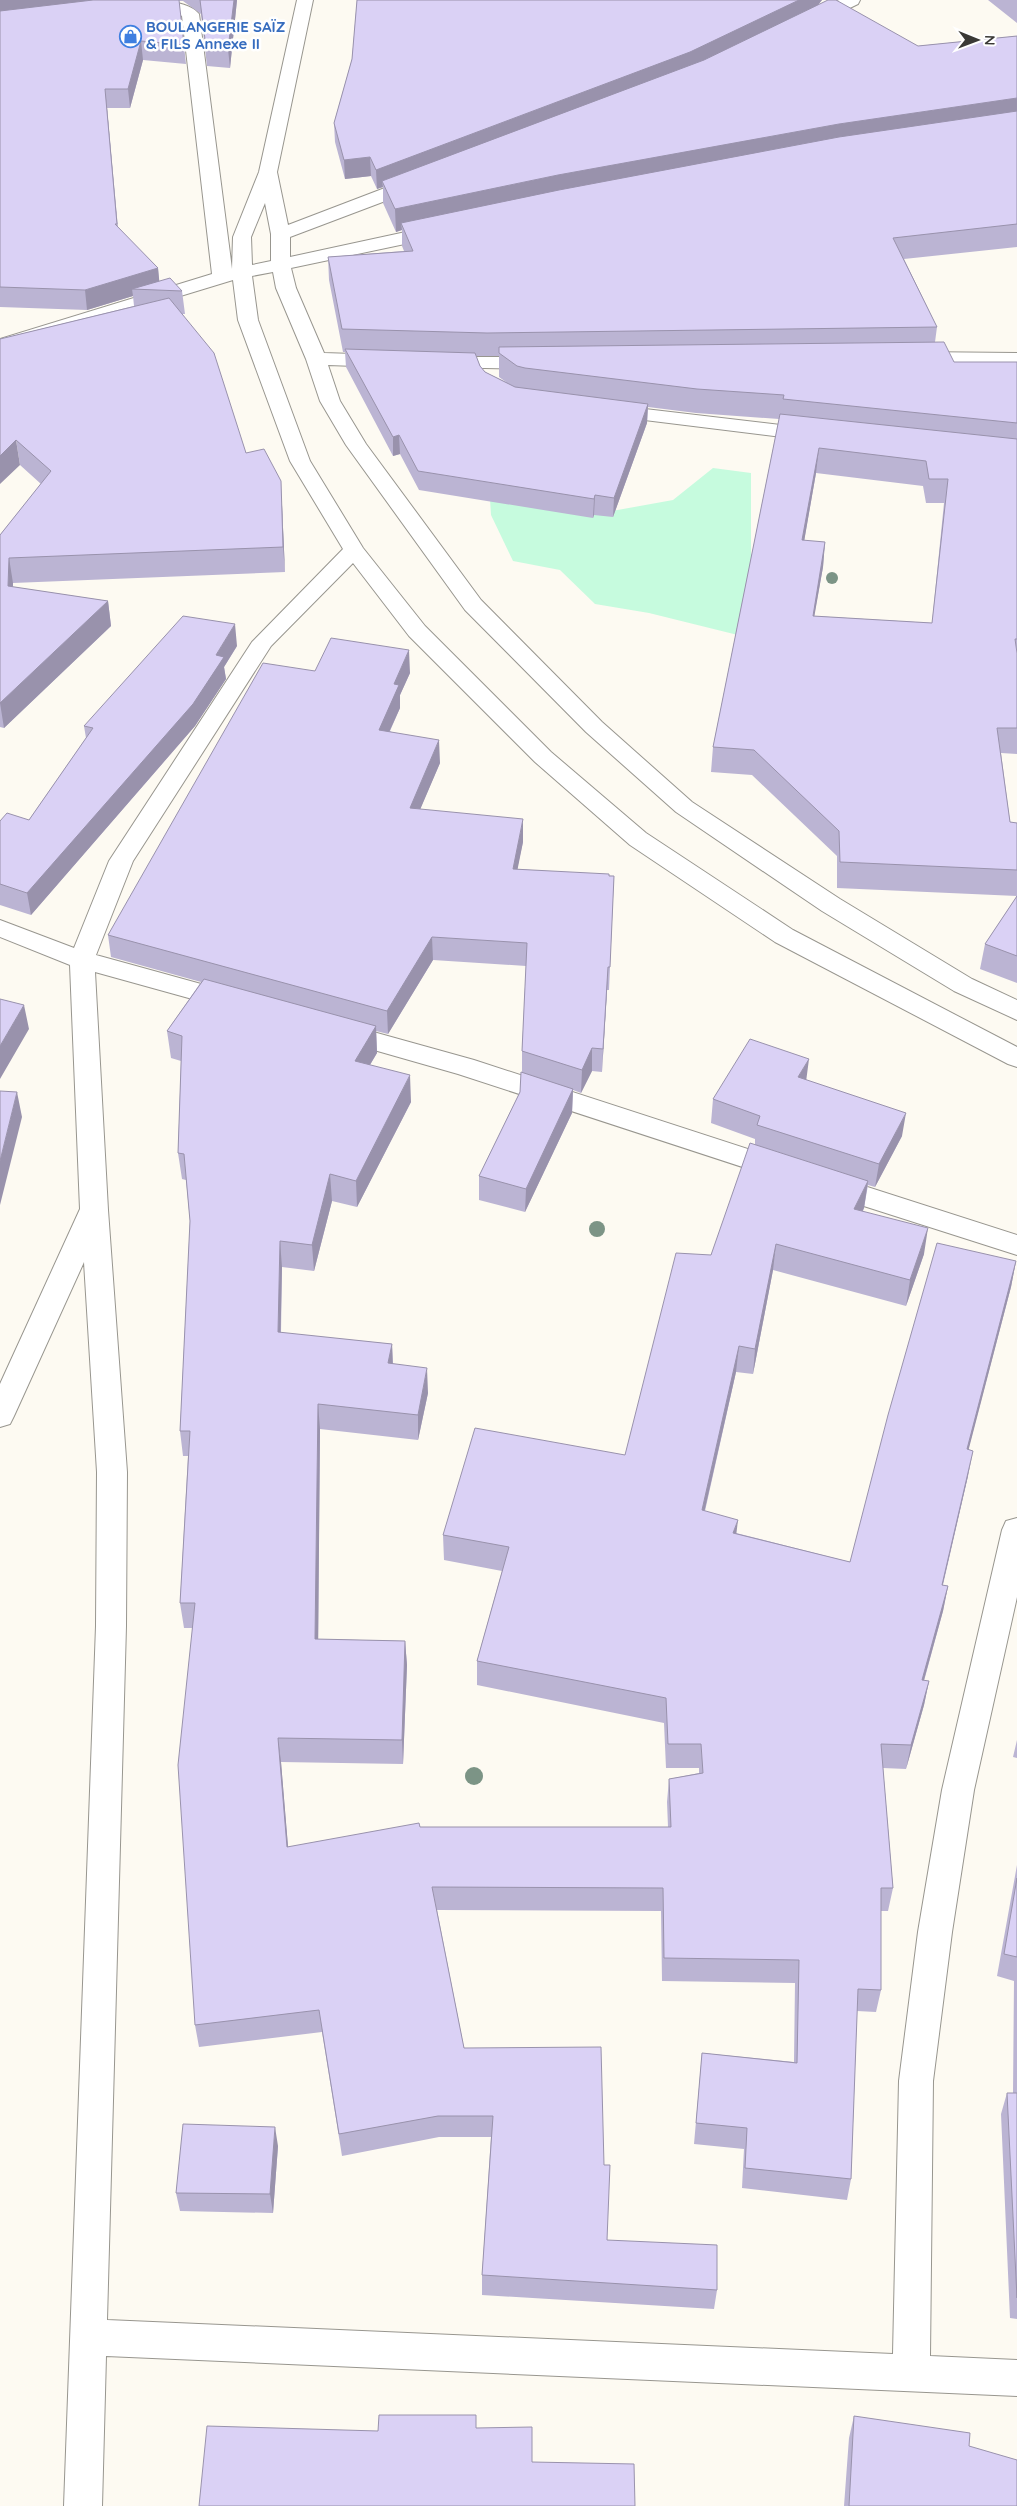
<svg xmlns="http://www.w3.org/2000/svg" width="1017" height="2506" font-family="Quicksand,sans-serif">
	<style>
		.green { fill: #c6fbde }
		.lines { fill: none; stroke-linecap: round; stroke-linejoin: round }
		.minor-casing { stroke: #98968f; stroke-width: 2 }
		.minor { fill: #fff; fill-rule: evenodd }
		.tree { fill: #7c9486 }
		.wall { fill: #bbb4d3; fill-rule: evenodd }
		.shaded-wall { fill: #9992ac }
		.building { fill: #dad1f5; stroke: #9992ac; fill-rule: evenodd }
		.labels { text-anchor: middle; stroke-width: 5; stroke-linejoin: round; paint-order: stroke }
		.far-shop-label { font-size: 15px; font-weight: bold; fill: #366cbe; stroke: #fff; text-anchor: start }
	</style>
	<rect width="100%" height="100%" fill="#fdfaf2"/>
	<path class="green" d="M 713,468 L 751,473 L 751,554 L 814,585 L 811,653 L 649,613 L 595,604 L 560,570 L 513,561 L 491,515 L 490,499 L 601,513 L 673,500 Z"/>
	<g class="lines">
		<defs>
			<path id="minor" d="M 297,0 L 313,0 L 277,172 L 288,225 L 411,178 L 425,178 L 427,182 L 425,186 L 290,237 L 290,257 L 438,225 L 445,227 L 447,231 L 445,235 L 438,237 L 291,268 L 296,288 L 324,353 L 383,355 L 390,357 L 393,361 L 390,365 L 383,367 L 328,365 L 340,401 L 366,444 L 481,600 L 602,722 L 692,802 L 840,899 L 972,979 L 1017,1000 L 1017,1020 L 954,991 L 822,911 L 676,812 L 586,732 L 465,610 L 346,445 L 320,401 L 306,359 L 276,288 L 273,272 L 252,276 L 258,320 L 310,461 L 363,548 L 425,626 L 551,752 L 646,833 L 793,930 L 1017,1047 L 1017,1067 L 1008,1064 L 775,942 L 630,845 L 535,762 L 409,636 L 353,563 L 271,646 L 133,861 L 96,955 L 241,995 L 245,1001 L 241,1007 L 232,1010 L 95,972 L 108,1210 L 127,1472 L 126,1626 L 107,2320 L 893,2354 L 899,2081 L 918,1932 L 942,1790 L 1002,1530 L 1006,1521 L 1017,1518 L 1017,1597 L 974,1790 L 952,1932 L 933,2081 L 930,2356 L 1017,2360 L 1017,2396 L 106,2356 L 102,2506 L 64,2506 L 96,1626 L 97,1472 L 84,1262 L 14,1416 L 10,1424 L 0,1427 L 0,1384 L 80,1209 L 70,965 L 0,937 L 0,920 L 74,948 L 109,861 L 252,642 L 343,549 L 290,461 L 238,320 L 233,280 L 0,351 L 0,339 L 212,274 L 182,16 L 174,12 L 138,10 L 135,6 L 138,2 C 155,0 188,0 199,14 L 232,269 L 233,237 L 259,172 ZM 265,203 L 271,234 L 271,261 L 252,265 L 251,237 Z
				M 839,0 L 860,0 L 858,4 L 817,24 L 805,24 L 802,20 L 805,16 Z
				M 916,352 L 1017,353 L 1017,365 L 909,362 L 906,358 L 909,354 Z
				M 441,357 L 536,357 L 543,359 L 546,363 L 543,367 L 536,369 L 434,367 L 431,363 L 434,359 Z
				M 611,405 L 814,429 L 821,431 L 824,435 L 821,439 L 814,441 L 604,415 L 601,411 L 604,407 Z
				M 341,1023 L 474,1060 L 788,1162 L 792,1169 L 788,1176 L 779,1179 L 458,1074 L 332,1038 L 328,1032 L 332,1026 Z
				M 830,1175 L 1017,1235 L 1017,1255 L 820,1192 L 817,1185 L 820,1178 Z"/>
		</defs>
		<use href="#minor" class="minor-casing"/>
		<use href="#minor" class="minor"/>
	</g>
	<g class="tree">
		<circle cx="832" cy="578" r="6"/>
		<circle cx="597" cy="1229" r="8"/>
		<circle cx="474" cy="1776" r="9"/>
	</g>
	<path class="wall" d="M 0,0 L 237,0 L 230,68 L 207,66 L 201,14 L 183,1 L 179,1 L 186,64 L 143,60 L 130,108 L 107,108 L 118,228 L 158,268 L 159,281 L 182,291 L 185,314 L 182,314 L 246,453 L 282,505 L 285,572 L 13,583 L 13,587 L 108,601 L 111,626 L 4,728 L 0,727 L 0,535 L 41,484 L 20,465 L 0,339 L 134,306 L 133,296 L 87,310 L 0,307 Z
		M 357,0 L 822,0 L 818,5 L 918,46 L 1017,36 L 1017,247 L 904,259 L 937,327 L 935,342 L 954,362 L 1017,362 L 1017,754 L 1001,753 L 1010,822 L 1017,823 L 1017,896 L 837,888 L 837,856 L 752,775 L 711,772 L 713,747 L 779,419 L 696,413 L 648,407 L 647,423 L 613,517 L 594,515 L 593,518 L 419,490 L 400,454 L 393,456 L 346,367 L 345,352 L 343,352 L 329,280 L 328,257 L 404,251 L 402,246 L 402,230 L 396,232 L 383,203 L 383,187 L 377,189 L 371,176 L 345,179 L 335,142 L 334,123 L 352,59 ZM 476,356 L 499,356 L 499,377 L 506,382 L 485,372 L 480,366 ZM 816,473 L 923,486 L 926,503 L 944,503 L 932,623 L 814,616 L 823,567 L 825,542 L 804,541 Z
		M 988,0 L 1017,0 L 1017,23 Z
		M 237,646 L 224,667 L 226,679 L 195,726 L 31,915 L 0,905 L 0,821 L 29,820 L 86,738 L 84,726 Z
		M 315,671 L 410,673 L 400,695 L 400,708 L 390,731 L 440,763 L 420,809 L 523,842 L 517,869 L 614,876 L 609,990 L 607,990 L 602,1072 L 592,1071 L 581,1093 L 573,1090 L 572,1113 L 525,1212 L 479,1200 L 479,1176 L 520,1092 L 522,1072 L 522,1051 L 526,966 L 433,960 L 388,1034 L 376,1031 L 377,1053 L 370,1065 L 411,1102 L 357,1207 L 332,1201 L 314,1271 L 282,1267 L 281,1333 L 392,1344 L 393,1364 L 428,1393 L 418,1440 L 320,1429 L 318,1639 L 405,1641 L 407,1665 L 403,1764 L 281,1762 L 288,1847 L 420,1827 L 668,1827 L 667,1802 L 669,1779 L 699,1773 L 699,1768 L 666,1768 L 664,1723 L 477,1685 L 477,1661 L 502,1571 L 444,1560 L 443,1535 L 625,1455 L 711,1255 L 755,1145 L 755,1139 L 711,1123 L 713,1099 L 806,1080 L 902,1136 L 875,1187 L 868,1185 L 864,1208 L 863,1211 L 924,1254 L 906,1306 L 773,1270 L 753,1374 L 736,1372 L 705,1511 L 736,1533 L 850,1562 L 1016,1261 L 1011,1287 L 968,1450 L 968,1476 L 943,1585 L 948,1586 L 943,1611 L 924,1681 L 929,1681 L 924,1705 L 906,1769 L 883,1768 L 893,1888 L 888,1911 L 881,1911 L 881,1990 L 876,2012 L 857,2011 L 851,2179 L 847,2200 L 742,2188 L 744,2149 L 694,2144 L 702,2053 L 794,2062 L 795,1983 L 662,1981 L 661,1911 L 437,1910 L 464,2048 L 604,2165 L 607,2240 L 717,2290 L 714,2309 L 482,2295 L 482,2275 L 491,2137 L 439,2137 L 342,2156 L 322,2032 L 199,2047 L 195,2025 L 192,1628 L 184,1628 L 180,1603 L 188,1456 L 183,1456 L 180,1431 L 190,1221 L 186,1180 L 182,1179 L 178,1153 L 181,1061 L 171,1058 L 167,1031 L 201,982 L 111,957 L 108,935 Z
		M 1017,896 L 1017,983 L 980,969 L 985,944 Z
		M 1017,1740 L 1017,1758 L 1013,1757 Z
		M 1017,1865 L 1017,2319 L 1010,2318 L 1001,2114 L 1007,2093 L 1013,2093 L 1014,1981 L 997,1976 Z
		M 278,2146 L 273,2213 L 180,2211 L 176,2193 Z
		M 854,2416 L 969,2446 L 1017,2506 L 844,2506 L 849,2438 Z"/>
	<path class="shaded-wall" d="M 0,0 L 138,0 L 0,17 Z
		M 234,0 L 237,0 L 230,68 L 228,49 Z
		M 799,0 L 822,0 L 814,10 L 689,70 L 382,181 L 383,187 L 377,189 L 376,170 Z
		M 141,41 L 143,60 L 130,108 L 128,89 Z
		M 105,89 L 107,108 L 119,244 L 117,224 Z
		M 1017,98 L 1017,120 L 401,223 L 402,230 L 396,232 L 395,209 L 558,175 L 839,124 Z
		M 370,157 L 371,176 L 345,179 L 344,160 Z
		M 158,268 L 160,288 L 132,289 L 133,296 L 87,310 L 85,290 Z
		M 648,404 L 647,423 L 613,517 L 614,498 Z
		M 399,435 L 400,454 L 393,456 L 393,437 Z
		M 16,440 L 20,465 L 0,484 L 0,456 Z
		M 819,448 L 816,473 L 800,565 L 802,540 Z
		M 281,481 L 282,505 L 285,572 L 283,547 Z
		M 595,495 L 594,515 L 593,518 L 594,499 Z
		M 825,542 L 823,567 L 810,641 L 813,616 Z
		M 9,558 L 13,583 L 12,611 L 8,586 Z
		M 108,601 L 111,626 L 4,728 L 0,703 Z
		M 235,624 L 237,646 L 224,667 L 226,679 L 195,726 L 31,915 L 27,893 L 216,655 Z
		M 409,650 L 410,673 L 400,695 L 400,708 L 380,752 L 379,730 L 394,684 Z
		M 439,740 L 440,763 L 411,831 L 410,808 Z
		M 523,819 L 523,842 L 513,892 L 513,869 Z
		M 432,937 L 433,960 L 388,1034 L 387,1011 Z
		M 608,967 L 607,990 L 602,1072 L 603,1049 Z
		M 24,1005 L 29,1029 L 0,1079 L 0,1046 Z
		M 376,1026 L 377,1053 L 356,1088 L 355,1061 Z
		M 592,1048 L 592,1071 L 581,1093 L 582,1070 Z
		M 809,1059 L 806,1082 L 798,1077 Z
		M 410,1075 L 411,1102 L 357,1207 L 356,1181 Z
		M 573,1089 L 572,1113 L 525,1212 L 526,1189 Z
		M 17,1092 L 22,1117 L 0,1205 L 0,1161 Z
		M 906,1113 L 902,1136 L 875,1187 L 879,1164 Z
		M 330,1174 L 332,1201 L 314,1271 L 312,1245 Z
		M 868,1181 L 864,1208 L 850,1235 L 854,1209 Z
		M 928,1228 L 924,1254 L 906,1306 L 910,1280 Z
		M 280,1241 L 282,1267 L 280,1358 L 278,1332 Z
		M 776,1244 L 773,1270 L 753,1374 L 755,1349 Z
		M 1016,1261 L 1011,1287 L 962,1475 L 967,1449 Z
		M 392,1344 L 393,1370 L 388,1363 Z
		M 739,1346 L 736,1372 L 699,1535 L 702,1510 Z
		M 427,1368 L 428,1393 L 418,1440 L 418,1415 Z
		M 318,1404 L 320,1429 L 318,1664 L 315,1639 Z
		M 973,1451 L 968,1476 L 937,1609 L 942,1585 Z
		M 738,1520 L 735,1545 L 733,1533 Z
		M 948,1586 L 943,1611 L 917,1705 L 922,1680 Z
		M 405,1641 L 407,1665 L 403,1764 L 402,1740 Z
		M 929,1681 L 924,1705 L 906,1769 L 911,1745 Z
		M 278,1738 L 281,1762 L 290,1870 L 287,1847 Z
		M 275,2127 L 278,2146 L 273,2213 L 270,2194 Z"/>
	<path class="building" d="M 93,0 L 179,0 L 184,45 L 141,41 L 128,89 L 105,89 L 117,224 L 115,224 L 158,268 L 85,290 L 0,287 L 0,11 Z
		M 200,0 L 234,0 L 228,49 L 206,47 Z
		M 357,0 L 799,0 L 690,52 L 376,170 L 370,157 L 344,160 L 334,123 L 352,59 Z
		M 828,0 L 836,0 L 918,46 L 1017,36 L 1017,98 L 839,124 L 558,175 L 395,209 L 382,181 L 704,60 Z
		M 1017,111 L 1017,224 L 893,238 L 937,327 L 487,333 L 342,329 L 328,257 L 413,251 L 401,223 L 559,190 L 839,137 Z
		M 170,278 L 182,291 L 132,289 Z
		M 169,298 L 214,353 L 246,453 L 264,449 L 281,481 L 283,547 L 9,558 L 8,586 L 108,601 L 0,703 L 0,535 L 51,471 L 16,440 L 0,456 L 0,339 Z
		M 944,342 L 954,362 L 1017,362 L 1017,423 L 783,399 L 784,395 L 697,389 L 525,368 L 517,366 L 499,353 L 499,347 Z
		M 345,349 L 475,353 L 480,366 L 485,372 L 515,387 L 648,404 L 614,498 L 595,495 L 594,499 L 418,471 L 399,435 L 393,437 Z
		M 780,414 L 1017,439 L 1017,639 L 1015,639 L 1017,653 L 1017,728 L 997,728 L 1010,822 L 1017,823 L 1017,870 L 840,862 L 839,831 L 754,750 L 713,747 ZM 819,448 L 926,461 L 929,479 L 948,479 L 932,623 L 813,616 L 825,542 L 802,540 Z
		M 183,616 L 235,624 L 216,655 L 224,657 L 193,704 L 27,893 L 0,884 L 0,821 L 7,813 L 29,820 L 93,728 L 84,726 Z
		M 331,638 L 409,650 L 394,684 L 399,685 L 379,730 L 439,740 L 410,808 L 523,819 L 513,869 L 609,874 L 609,876 L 614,876 L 610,967 L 608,967 L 603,1049 L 592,1048 L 582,1070 L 522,1051 L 527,943 L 432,937 L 387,1011 L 108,935 L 263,663 L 315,671 Z
		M 1017,896 L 1017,956 L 985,944 Z
		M 204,979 L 376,1026 L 355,1061 L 410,1075 L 356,1181 L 330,1174 L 312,1245 L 280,1241 L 278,1332 L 392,1344 L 388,1363 L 427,1368 L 418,1415 L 318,1404 L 315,1639 L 405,1641 L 402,1740 L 278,1738 L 287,1847 L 419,1823 L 420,1827 L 671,1827 L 669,1779 L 703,1773 L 701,1744 L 668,1744 L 666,1698 L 477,1661 L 509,1547 L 443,1535 L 475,1428 L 625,1455 L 676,1253 L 711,1255 L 750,1143 L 868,1181 L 854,1209 L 928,1228 L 910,1280 L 776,1244 L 755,1349 L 739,1346 L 702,1510 L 738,1520 L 733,1533 L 850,1562 L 888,1415 L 937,1243 L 1016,1261 L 967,1449 L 973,1451 L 942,1585 L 948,1586 L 922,1680 L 929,1681 L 911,1745 L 881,1744 L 893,1888 L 881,1888 L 881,1990 L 858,1989 L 851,2179 L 745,2168 L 747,2128 L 696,2123 L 702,2053 L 797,2063 L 799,1960 L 664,1958 L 663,1888 L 432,1887 L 464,2048 L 601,2047 L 604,2165 L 610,2165 L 607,2240 L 717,2245 L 717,2290 L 482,2275 L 493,2116 L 438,2116 L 339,2134 L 319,2010 L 195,2025 L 178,1765 L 195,1603 L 180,1603 L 190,1431 L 180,1431 L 190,1221 L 184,1154 L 178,1153 L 182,1036 L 167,1031 Z
		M 0,999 L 24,1005 L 0,1046 Z
		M 750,1039 L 809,1059 L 798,1077 L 906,1113 L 879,1164 L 757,1125 L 760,1116 L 713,1099 Z
		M 521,1072 L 573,1089 L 526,1189 L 479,1176 L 520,1092 Z
		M 0,1091 L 17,1092 L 0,1161 Z
		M 1017,1878 L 1017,1957 L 1004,1954 Z
		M 1007,2093 L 1017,2093 L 1017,2298 Z
		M 183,2124 L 275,2127 L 270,2194 L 176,2193 Z
		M 379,2415 L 476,2415 L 476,2428 L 532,2427 L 532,2462 L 634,2464 L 635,2506 L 199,2506 L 207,2426 L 378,2431 Z
		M 854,2416 L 970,2433 L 969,2446 L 1017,2460 L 1017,2506 L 849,2506 Z"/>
	<defs>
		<symbol id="shop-ring" viewBox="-11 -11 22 22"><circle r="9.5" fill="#fff" stroke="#3f7fe0" stroke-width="1.5"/><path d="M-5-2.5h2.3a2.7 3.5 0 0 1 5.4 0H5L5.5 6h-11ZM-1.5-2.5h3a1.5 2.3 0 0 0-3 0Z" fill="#3f7fe0"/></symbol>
	</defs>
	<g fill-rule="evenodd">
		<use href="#shop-ring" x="118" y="24" width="25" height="25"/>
	</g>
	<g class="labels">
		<g class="far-shop-label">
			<text x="146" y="32">BOULANGERIE SAÏZ<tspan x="146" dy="17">&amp; FILS Annexe II</tspan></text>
		</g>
	</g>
	<g transform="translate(977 40) rotate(91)" stroke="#ffffff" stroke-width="4" paint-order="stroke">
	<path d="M0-4L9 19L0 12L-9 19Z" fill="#3a3936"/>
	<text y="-8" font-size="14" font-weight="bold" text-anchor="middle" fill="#3a3936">N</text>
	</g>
</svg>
